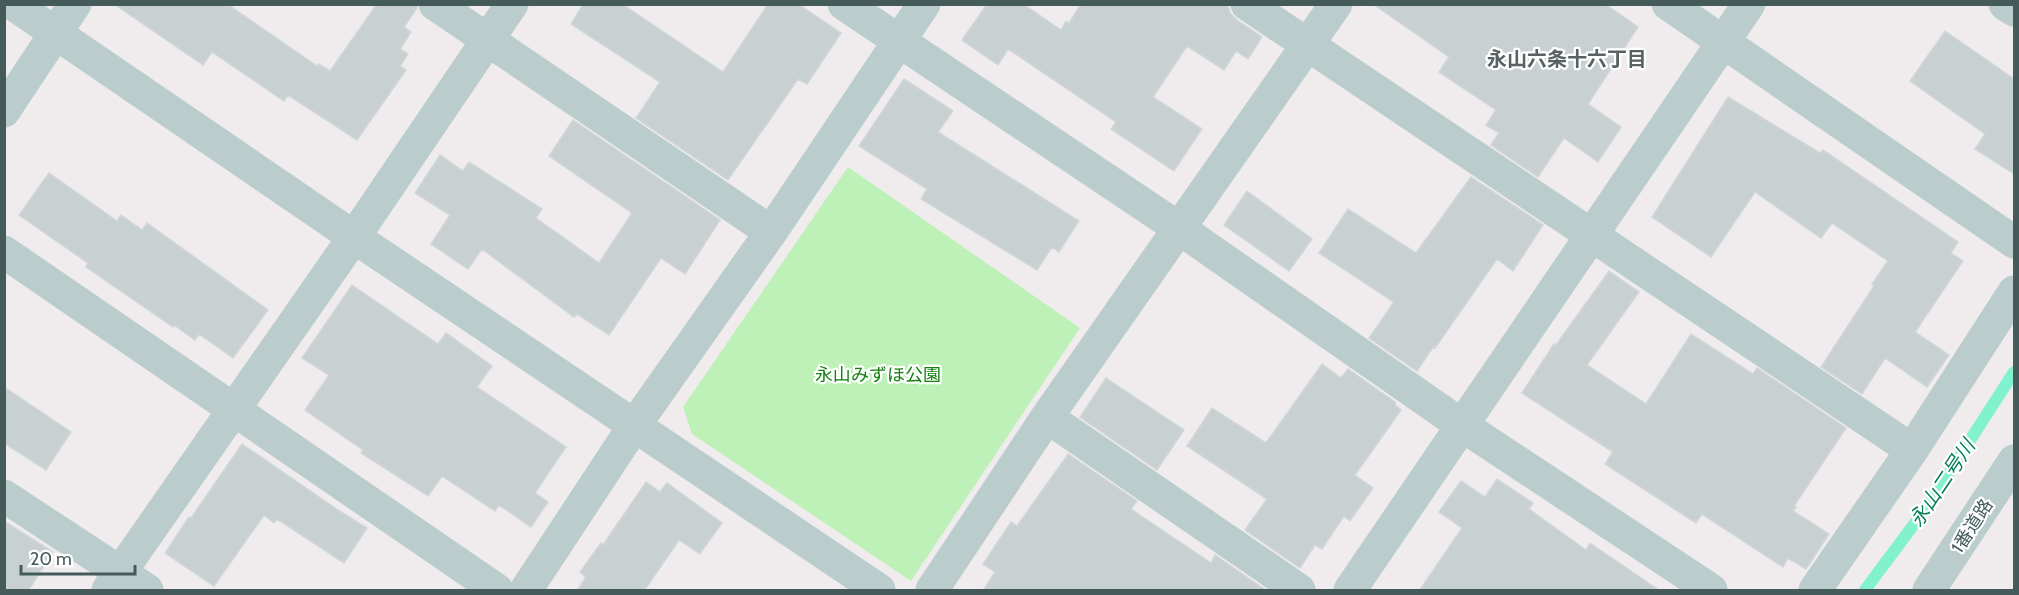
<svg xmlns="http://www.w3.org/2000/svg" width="2019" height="595" font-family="Cabin,'Noto Sans JP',sans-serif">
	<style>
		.green { fill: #bef1b7 }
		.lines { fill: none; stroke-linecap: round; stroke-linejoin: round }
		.stream { stroke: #81f1ce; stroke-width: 12 }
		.building { fill: #c8d0d2; stroke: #d0d7d9; stroke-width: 1.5 }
		.minor { stroke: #bacdcc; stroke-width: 33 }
		.tertiary { stroke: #bacdcc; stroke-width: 33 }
		.labels { text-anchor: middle; stroke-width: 4.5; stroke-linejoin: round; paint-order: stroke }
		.park-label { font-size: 18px; fill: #138011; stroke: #fff }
		.street-label { font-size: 18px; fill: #445b5a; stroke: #fff }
		.neighbourhood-label { font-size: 20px; font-weight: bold; fill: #596262; stroke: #fff }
		.water-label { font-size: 20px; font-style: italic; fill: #07805a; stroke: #fff }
	</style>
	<rect width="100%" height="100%" fill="#f0ecee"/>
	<path class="green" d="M 848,167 L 1080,328 L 911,581 L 692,434 L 683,407 Z"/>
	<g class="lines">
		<path class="stream" d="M 1865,590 L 1927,507 L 2014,372"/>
	</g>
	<path class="building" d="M 114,4 L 227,4 L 317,66 L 319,64 L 330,71 L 377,4 L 417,4 L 417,8 L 404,27 L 411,32 L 400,49 L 408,54 L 400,66 L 406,70 L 357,140 L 288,95 L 284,101 L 212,52 L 203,65 Z
		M 583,4 L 622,4 L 723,72 L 768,4 L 798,4 L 841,33 L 807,84 L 798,79 L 728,180 L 636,118 L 660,82 L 571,24 Z
		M 987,4 L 1023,4 L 1061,30 L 1066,21 L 1069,23 L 1081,4 L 1224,4 L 1229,8 L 1230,13 L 1237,20 L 1262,37 L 1248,59 L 1236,51 L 1224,70 L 1187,46 L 1153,97 L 1202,129 L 1174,171 L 1111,129 L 1116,122 L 1008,49 L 998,65 L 962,40 Z
		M 1373,4 L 1605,4 L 1638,27 L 1588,104 L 1621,127 L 1598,162 L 1564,138 L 1538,177 L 1491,145 L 1499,133 L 1486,125 L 1496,110 L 1439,72 L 1449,57 Z
		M 1945,31 L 2014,79 L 2014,174 L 1975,149 L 1985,134 L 1910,81 Z
		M 904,79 L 953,111 L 938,132 L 1079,221 L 1059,252 L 1052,247 L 1037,270 L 921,199 L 927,189 L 859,146 Z
		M 1728,97 L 1820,153 L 1823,150 L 1958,242 L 1951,253 L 1963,261 L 1915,332 L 1949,355 L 1927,387 L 1885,358 L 1862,394 L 1821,367 L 1874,286 L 1872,284 L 1888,261 L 1832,223 L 1821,238 L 1755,192 L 1711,257 L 1652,217 Z
		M 573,120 L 720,220 L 685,274 L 661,258 L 609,335 L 577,314 L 574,317 L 482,249 L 468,269 L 431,244 L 450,215 L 415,193 L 440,155 L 463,171 L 469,162 L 542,209 L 536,218 L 599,263 L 632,213 L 549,156 Z
		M 49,173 L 117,221 L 121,215 L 142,230 L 147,223 L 268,310 L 233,358 L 199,334 L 195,340 L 174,325 L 173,327 L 86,267 L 88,263 L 19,215 Z
		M 1471,177 L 1543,225 L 1513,271 L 1497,259 L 1435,348 L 1433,347 L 1417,371 L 1369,338 L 1394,302 L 1319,253 L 1348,209 L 1416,253 Z
		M 1247,191 L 1312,239 L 1289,271 L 1224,225 Z
		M 1609,271 L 1639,292 L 1587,365 L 1646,404 L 1691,334 L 1753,374 L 1757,368 L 1846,428 L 1794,506 L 1796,507 L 1793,511 L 1829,534 L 1806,569 L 1788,558 L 1783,567 L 1702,514 L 1696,523 L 1605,464 L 1613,452 L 1522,393 L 1554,344 L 1556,345 Z
		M 352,285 L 438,344 L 446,333 L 492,366 L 477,387 L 566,447 L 535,493 L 548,502 L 531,527 L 499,505 L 495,511 L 442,476 L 428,496 L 361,453 L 363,450 L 305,410 L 329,375 L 302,358 Z
		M 1322,364 L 1341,378 L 1348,369 L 1395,402 L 1396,406 L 1401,410 L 1355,475 L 1373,488 L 1350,521 L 1344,516 L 1322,549 L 1315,545 L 1300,568 L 1245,530 L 1267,499 L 1187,446 L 1212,408 L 1266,443 Z
		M 1106,378 L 1184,430 L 1157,470 L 1080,417 Z
		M 4,387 L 71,432 L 46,470 L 4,443 Z
		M 242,444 L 338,510 L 367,528 L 344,563 L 277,519 L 274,523 L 264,515 L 214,586 L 165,553 L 189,517 L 191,518 Z
		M 1068,454 L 1137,501 L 1131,509 L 1211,563 L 1215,555 L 1267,591 L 983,591 L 995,572 L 983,564 L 1011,522 L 1017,526 Z
		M 1497,479 L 1533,503 L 1529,509 L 1586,550 L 1590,543 L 1660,591 L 1419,591 L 1462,528 L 1439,512 L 1461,481 L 1485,497 Z
		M 646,482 L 660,492 L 667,483 L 722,523 L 700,554 L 679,540 L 644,591 L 577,591 L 586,577 L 580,572 L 601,543 L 603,545 Z
		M 4,521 L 53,552 L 28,591 L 4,591 Z"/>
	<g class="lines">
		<path class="minor" d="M 13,4 L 354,237 L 879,590
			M 435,4 L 771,232
			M 844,4 L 1180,229 L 1463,426 L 1711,590
			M 1247,4 L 1912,450
			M 1668,4 L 2014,242
			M 2005,4 L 2014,10
			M 4,111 L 75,4
			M 4,252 L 497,590
			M 1047,417 L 1299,590
			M 4,496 L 147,590
			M 108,590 L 354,237 L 512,4
			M 526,590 L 634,426 L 771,232 L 924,4
			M 932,590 L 1047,417 L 1336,4
			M 1350,590 L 1749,4
			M 1815,590 L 1912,450 L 2014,292"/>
		<path class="tertiary" d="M 1929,590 L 2014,461"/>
	</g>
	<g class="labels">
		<g class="park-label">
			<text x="878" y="381">永山みずほ公園</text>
		</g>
		<g class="street-label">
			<text transform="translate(1972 526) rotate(-57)" y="6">1番道路</text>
		</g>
		<g class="neighbourhood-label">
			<text x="1567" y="66">永山六条十六丁目</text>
		</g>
		<g class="water-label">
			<text transform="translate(1942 483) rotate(-56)" y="7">永山二号川</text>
		</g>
	</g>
	<rect width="2019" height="595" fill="none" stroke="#445b5a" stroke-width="12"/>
	<path d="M21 565v9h114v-9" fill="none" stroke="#445b5a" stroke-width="3"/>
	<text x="30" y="565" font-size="18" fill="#445b5a" stroke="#ffffff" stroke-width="4.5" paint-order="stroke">20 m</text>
</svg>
